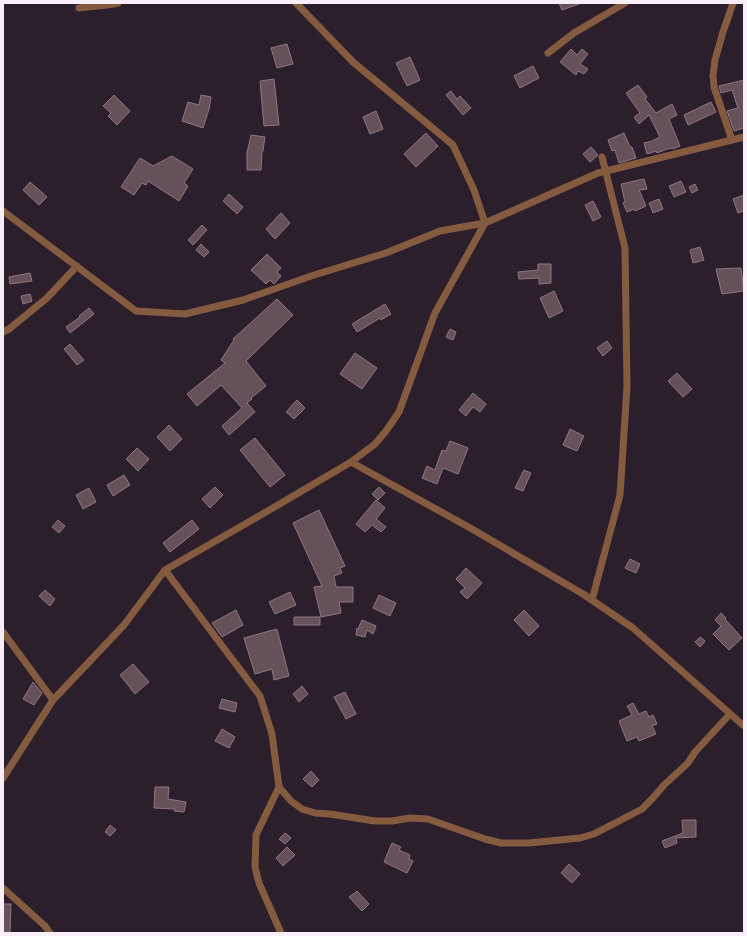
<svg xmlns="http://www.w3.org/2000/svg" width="747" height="936" font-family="Mulish,sans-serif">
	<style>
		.building { fill: #665059; stroke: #8e7781 }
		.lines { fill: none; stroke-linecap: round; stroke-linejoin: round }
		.minor { stroke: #855b40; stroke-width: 7 }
	</style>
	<rect width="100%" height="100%" fill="#2c1f2c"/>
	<path class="building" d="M 559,3 L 579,3 L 579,4 L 562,10 Z
		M 287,44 L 293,64 L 277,68 L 271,48 Z
		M 571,49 L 577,55 L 582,49 L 588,54 L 580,64 L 588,69 L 584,74 L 578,71 L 576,75 L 560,62 Z
		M 410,57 L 420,80 L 407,86 L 396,63 Z
		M 533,66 L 539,78 L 520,88 L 514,76 Z
		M 274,79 L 279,125 L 264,126 L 260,81 Z
		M 744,80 L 744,128 L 734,131 L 727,111 L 738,108 L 732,90 L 721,93 L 719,86 Z
		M 638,85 L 647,97 L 645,99 L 656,113 L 672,104 L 677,115 L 669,119 L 680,146 L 673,149 L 673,148 L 667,149 L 657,153 L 656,151 L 647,154 L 644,143 L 652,141 L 660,137 L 649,115 L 639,124 L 634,117 L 640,113 L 626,93 Z
		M 451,91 L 457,99 L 460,96 L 471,108 L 463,115 L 446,95 Z
		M 114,95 L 130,111 L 117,125 L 108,116 L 111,113 L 103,106 Z
		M 201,95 L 211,97 L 209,109 L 203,128 L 182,121 L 188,102 L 199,105 Z
		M 711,102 L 716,112 L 688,125 L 684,115 Z
		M 376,111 L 383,129 L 370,134 L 363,117 Z
		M 426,133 L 438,146 L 416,167 L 404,154 Z
		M 624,133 L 630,147 L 632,147 L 636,158 L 619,163 L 615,150 L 612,151 L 608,140 Z
		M 251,135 L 265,137 L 263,151 L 262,151 L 261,170 L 247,170 L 247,153 Z
		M 591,147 L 598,155 L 590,162 L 583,154 Z
		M 172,156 L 193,169 L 184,183 L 188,186 L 179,201 L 148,181 L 146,185 L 142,183 L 134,195 L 121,187 L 140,158 L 153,166 Z
		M 644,179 L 647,189 L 639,190 L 646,206 L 635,211 L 634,209 L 627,212 L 623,203 L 625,202 L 621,184 Z
		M 681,181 L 686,192 L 674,197 L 669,186 Z
		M 30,182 L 47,197 L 39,205 L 23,190 Z
		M 695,184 L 698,190 L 692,193 L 689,187 Z
		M 229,194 L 243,207 L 237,214 L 223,201 Z
		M 744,195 L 744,211 L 738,213 L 733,199 Z
		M 659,199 L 663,209 L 653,213 L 649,203 Z
		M 593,201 L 601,217 L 593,221 L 585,205 Z
		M 281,213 L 290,223 L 275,239 L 266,229 Z
		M 202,225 L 207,230 L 193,245 L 188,240 Z
		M 201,244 L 209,252 L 204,257 L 196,250 Z
		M 700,247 L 704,260 L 693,263 L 690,250 Z
		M 267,254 L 281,268 L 277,272 L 281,276 L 274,284 L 270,280 L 266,284 L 251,270 Z
		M 538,264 L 551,264 L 551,283 L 539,284 L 539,278 L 519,279 L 518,272 L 538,270 Z
		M 741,268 L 744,291 L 722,294 L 716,269 Z
		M 30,273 L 32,281 L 10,284 L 9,277 Z
		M 554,291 L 563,311 L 549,318 L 540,298 Z
		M 30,294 L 32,301 L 23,304 L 21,296 Z
		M 277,299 L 293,315 L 246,361 L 266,386 L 251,398 L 252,399 L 247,403 L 255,412 L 229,435 L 222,426 L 242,408 L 221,385 L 197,406 L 187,394 L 225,363 L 221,360 L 234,340 L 233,339 Z
		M 385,304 L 391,314 L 381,320 L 380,318 L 357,332 L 352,324 Z
		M 89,308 L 94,314 L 70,333 L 66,327 L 80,317 L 79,316 Z
		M 450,329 L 456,332 L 453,340 L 446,337 Z
		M 607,341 L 612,348 L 603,356 L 597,348 Z
		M 70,344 L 84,360 L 77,365 L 64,349 Z
		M 355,353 L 377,368 L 362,389 L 340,374 Z
		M 677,373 L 692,389 L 683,397 L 668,381 Z
		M 473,393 L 486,404 L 480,412 L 473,407 L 466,416 L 459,410 Z
		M 297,400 L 305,408 L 294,419 L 286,412 Z
		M 169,425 L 182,439 L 170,451 L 157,437 Z
		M 570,429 L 584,436 L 577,451 L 563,445 Z
		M 255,438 L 285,475 L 270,487 L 240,450 Z
		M 450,441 L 468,448 L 458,474 L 443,468 L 437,484 L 422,478 L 427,466 L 435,470 L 442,450 L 446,451 Z
		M 137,448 L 149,459 L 138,471 L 126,459 Z
		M 524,470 L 531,473 L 523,491 L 515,488 Z
		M 124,475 L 130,485 L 113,496 L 107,485 Z
		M 215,487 L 223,495 L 210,508 L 202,499 Z
		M 379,487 L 385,493 L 378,500 L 372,494 Z
		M 89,488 L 96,502 L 83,509 L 76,495 Z
		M 376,500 L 385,508 L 376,519 L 386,527 L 381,532 L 372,525 L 365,532 L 356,524 Z
		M 319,510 L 345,566 L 340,568 L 342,573 L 334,576 L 336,587 L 353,587 L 353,602 L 339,602 L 341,613 L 321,617 L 314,587 L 322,586 L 293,523 Z
		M 58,520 L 65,526 L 59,533 L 52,527 Z
		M 192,520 L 199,529 L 170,552 L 163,543 Z
		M 630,559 L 640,564 L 636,573 L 625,568 Z
		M 466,568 L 482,583 L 467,599 L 460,592 L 465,588 L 456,579 Z
		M 45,590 L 55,599 L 50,606 L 39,596 Z
		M 290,592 L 296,605 L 275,614 L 269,602 Z
		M 379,595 L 396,603 L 390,616 L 373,608 Z
		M 236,610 L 243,625 L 222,637 L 212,623 Z
		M 524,610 L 539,626 L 529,636 L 514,620 Z
		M 721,613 L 726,618 L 725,619 L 742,638 L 729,650 L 713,634 L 721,626 L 715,620 Z
		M 294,617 L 320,617 L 320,625 L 294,625 Z
		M 362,620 L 376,626 L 373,634 L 367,630 L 365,637 L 356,635 L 357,628 L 358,629 Z
		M 277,629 L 289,676 L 274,680 L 272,669 L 255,674 L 244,638 Z
		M 700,637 L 705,641 L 700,647 L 695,642 Z
		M 133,664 L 149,682 L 135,694 L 120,675 Z
		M 33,682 L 42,693 L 34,705 L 23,699 Z
		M 302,686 L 308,694 L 299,702 L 293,694 Z
		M 345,692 L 356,714 L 346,719 L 334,697 Z
		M 222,699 L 237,703 L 235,712 L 219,708 Z
		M 633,703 L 639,714 L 646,711 L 649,717 L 653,715 L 657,724 L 652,726 L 656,734 L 639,741 L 637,737 L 627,741 L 619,721 L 632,715 L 627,706 Z
		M 222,729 L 235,737 L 229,748 L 215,741 Z
		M 311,771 L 319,780 L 312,787 L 303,779 Z
		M 155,787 L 169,787 L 168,799 L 186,802 L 184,812 L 174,811 L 175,809 L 154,808 Z
		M 682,820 L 696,820 L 696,837 L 676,838 L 677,843 L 665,848 L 662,841 L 683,833 Z
		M 110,825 L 116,830 L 110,836 L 105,832 Z
		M 285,833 L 291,838 L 285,844 L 279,839 Z
		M 392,843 L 401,847 L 399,850 L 410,855 L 409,859 L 413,861 L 407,873 L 384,862 Z
		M 287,847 L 295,855 L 283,866 L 276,858 Z
		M 569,864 L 580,874 L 572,883 L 561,873 Z
		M 357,891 L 369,904 L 362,911 L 349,897 Z
		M 3,904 L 11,904 L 10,933 L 3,933 Z"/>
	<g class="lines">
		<path class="minor" d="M 79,8 C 92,6 105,6 118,3
			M 548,53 L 574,33 L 625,3
			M 732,140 L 714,87 L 713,76 L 715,60 L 723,32 L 733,3
			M 3,211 L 136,311 L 185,314 L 243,300 L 311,276 L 386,253 L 440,231 L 485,223 L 598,173 L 744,137
			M 3,332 L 9,329 L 47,298 L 77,266
			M 351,462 L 472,529 L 583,594 L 633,628 L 744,726
			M 165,570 L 260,696 L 272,734 L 279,787 L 256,835 L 255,867 L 259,883 L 281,933
			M 592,600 L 620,495 L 627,387 L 625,248 L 602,157
			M 3,632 L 53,700
			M 3,778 L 53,700 L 124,625 L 165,570 L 266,512 L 351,462 L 375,444 L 386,431 L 399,412 L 435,313 L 485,223 L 474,190 L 453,145 L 353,62 L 296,3
			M 279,787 L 291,801 L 302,809 L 315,813 L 330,814 L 375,821 L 392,821 L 410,818 L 428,819 L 485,839 L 501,843 L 529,843 L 580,838 L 594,834 L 642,809 L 652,799 L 664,785 L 688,763 L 695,752 L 730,714
			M 3,888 L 45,926 L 50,933"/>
	</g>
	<rect width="747" height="936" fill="none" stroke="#f8eef7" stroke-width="8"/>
</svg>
